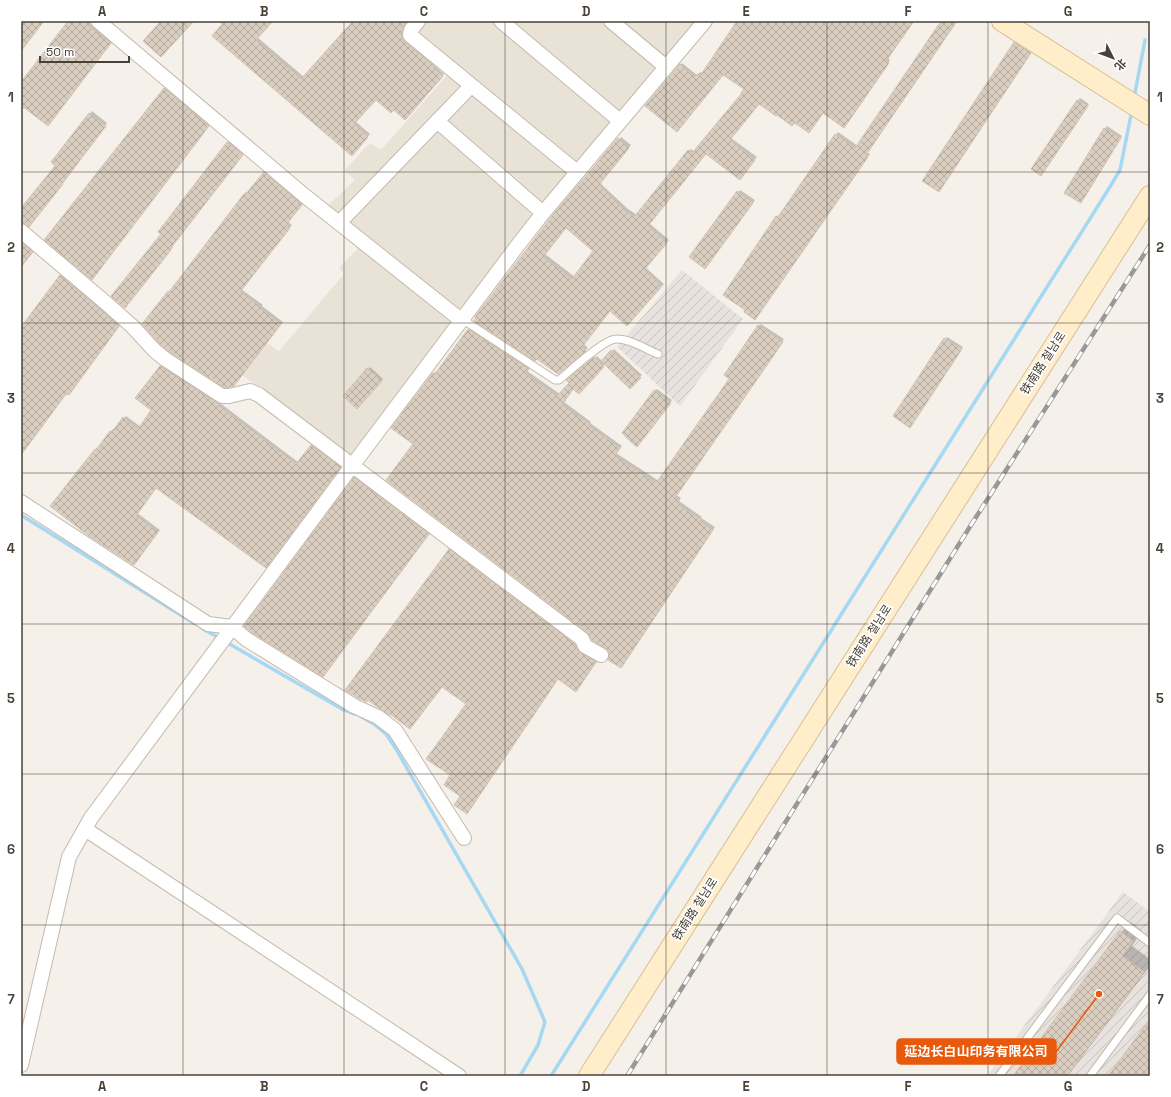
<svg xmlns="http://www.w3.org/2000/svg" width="1171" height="1097" font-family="'Space Grotesk','Noto Sans SC','Noto Sans KR',sans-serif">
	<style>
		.residential { fill: #e9e2d7 }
		.industrial { fill: url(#industrial-furrows) }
		.shadow { fill: #0003; fill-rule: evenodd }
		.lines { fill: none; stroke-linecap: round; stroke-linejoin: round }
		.stream { stroke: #a5d8f2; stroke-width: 3.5 }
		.building { fill: url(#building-cross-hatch); stroke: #d2c3b1; fill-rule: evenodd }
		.lane-casing { stroke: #c4baae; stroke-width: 9 }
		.street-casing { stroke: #c4baae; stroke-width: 16 }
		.secondary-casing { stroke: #d5c199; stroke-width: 22 }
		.lane { stroke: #fff; stroke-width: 7 }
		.street { stroke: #fff; stroke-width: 14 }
		.secondary { stroke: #ffeec9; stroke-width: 20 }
		.rail-casing { stroke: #989898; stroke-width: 4.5 }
		.rail { stroke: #fff; stroke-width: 3; stroke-dasharray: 9; stroke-linecap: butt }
		.grid { fill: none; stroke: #494137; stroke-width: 1; stroke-opacity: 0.55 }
		.labels { text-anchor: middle; stroke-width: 3.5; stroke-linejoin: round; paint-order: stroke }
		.street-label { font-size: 12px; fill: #494137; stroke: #fff }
		.leader { fill: none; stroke: #e8590c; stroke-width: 1.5 }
		.callout-dot { fill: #e8590c; stroke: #fff; stroke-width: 1.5 }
		.callout { fill: #e8590c; stroke: #e8590c; stroke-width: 1.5 }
		.callout-label { font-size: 13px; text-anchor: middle; font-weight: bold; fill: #fff }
		.neatline { fill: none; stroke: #494137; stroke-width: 1.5 }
		.grid-label { font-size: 13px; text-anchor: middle; font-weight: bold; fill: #494137 }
	</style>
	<defs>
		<pattern id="industrial-furrows" width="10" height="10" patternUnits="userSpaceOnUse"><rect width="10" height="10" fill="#e7e2de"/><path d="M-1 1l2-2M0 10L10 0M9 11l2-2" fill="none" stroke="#c8c3bf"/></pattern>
		<pattern id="building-cross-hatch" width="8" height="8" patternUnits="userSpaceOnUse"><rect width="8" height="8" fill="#dacec1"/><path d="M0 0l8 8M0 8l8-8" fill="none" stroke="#b3a99e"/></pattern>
	</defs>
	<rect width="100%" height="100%" fill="#f5f0e9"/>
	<path class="residential" d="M 415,21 L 710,21 L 563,194 L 361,464 L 346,460 L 243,375 L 267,343 L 279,351 L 344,274 L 339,268 L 359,247 L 319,214 L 355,180 L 344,171 L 370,143 L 381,150 L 449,73 L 408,38 Z"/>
	<path class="industrial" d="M 682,270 L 743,319 L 680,406 L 617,347 Z
		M 1123,892 L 1150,912 L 1150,1076 L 987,1076 Z"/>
	<path class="shadow" d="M 69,21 L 92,21 L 90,24 L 113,41 L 50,122 L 26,107 L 24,109 L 21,106 L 21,83 Z
		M 219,21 L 272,21 L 257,37 L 304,77 L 354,21 L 407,21 L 404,28 L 402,31 L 407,39 L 435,63 L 434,65 L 444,74 L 404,118 L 394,109 L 376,98 L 355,121 L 370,134 L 352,155 Z
		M 738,21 L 913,21 L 888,58 L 890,60 L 846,124 L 823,112 L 795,122 L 759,103 L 731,138 L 757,157 L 742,176 L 706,152 L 649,223 L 669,240 L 645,267 L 664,284 L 627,325 L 610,310 L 584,344 L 588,348 L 558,373 L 537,357 L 475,321 L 621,137 L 631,145 L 600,183 L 628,209 L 637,215 L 689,151 L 691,149 L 695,152 L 744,93 L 745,89 L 723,74 L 679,128 L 680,65 L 682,63 L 697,75 L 700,72 L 703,74 ZM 566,227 L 594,251 L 575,277 L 545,254 Z
		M 942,21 L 957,21 L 867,153 L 870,154 L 755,319 L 777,217 L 779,215 L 781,216 L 838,132 L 858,146 Z
		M 1017,41 L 1032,50 L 941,189 L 1014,43 Z
		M 167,86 L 210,123 L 94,276 L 46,239 Z
		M 1080,98 L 1089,104 L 1041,175 L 1032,169 Z
		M 92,111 L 107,123 L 63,181 L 64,182 L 31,223 L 21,222 L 21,209 L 56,165 Z
		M 1107,126 L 1122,136 L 1083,200 L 1105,129 Z
		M 230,140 L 244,152 L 172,246 L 173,247 L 127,305 L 162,234 L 159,231 Z
		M 267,171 L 304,202 L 288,222 L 292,225 L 241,289 L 263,305 L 262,306 L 283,322 L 236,383 L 168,292 L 171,290 L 172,291 L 244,194 L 246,192 L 248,193 Z
		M 740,190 L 755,200 L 707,265 L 691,257 Z
		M 21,238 L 34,249 L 21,266 Z
		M 63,274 L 121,324 L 71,392 L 67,393 L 21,454 L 21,329 Z
		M 761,324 L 784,339 L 676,495 L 681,498 L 679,501 L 702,517 L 701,518 L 715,527 L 623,665 L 609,650 L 588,632 L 414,443 L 433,374 L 436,371 L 437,373 L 471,327 L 530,366 L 527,371 L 560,394 L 571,383 L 570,378 L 597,356 L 602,361 L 614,349 L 642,375 L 632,385 L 605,364 L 579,393 L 574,388 L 564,402 L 591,422 L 590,423 L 622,446 L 616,453 L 659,481 L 731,379 L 759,326 Z
		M 947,337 L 963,347 L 912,424 L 895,416 Z
		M 163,364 L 222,402 L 220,403 L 298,462 L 314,443 L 342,465 L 268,564 L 157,487 L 137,513 L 160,530 L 136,562 L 95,450 L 98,447 L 99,448 L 111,431 L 113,429 L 115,430 L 126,416 L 141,427 L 153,410 L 161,366 Z
		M 370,367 L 383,379 L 357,408 L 344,396 Z
		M 657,389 L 672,400 L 639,443 L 654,391 Z
		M 357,476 L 431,532 L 325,673 L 355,478 Z
		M 452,547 L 598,660 L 578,688 L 558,678 L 461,795 L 451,775 L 468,704 L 449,550 Z
		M 1131,922 L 1142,931 L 1132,946 L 1150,959 L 1150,966 L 1068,1076 L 1014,1076 L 1121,932 Z"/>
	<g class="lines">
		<path class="stream" d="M 1134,98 L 1145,40
			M 21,515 L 195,624
			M 203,629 L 221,639
			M 226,642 L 342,709 L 355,714
			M 362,717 L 374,724 L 386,734 L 396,749 L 522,969 L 545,1022 L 538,1045 L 520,1076
			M 551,1076 L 1108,190 L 1120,170 L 1132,110"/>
	</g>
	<path class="building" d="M 21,21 L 44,21 L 21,51 Z
		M 68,21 L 90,21 L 90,24 L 89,26 L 111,43 L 48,126 L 21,105 L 21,82 Z
		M 161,21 L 194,21 L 161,57 L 143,41 Z
		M 225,21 L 273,21 L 256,40 L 301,79 L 353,21 L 407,21 L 400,34 L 402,35 L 402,38 L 405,42 L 434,66 L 433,67 L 443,76 L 405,120 L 394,110 L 391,113 L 376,100 L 354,124 L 368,137 L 352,156 L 212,36 Z
		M 737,21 L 914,21 L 886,61 L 889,63 L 844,128 L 823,113 L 809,133 L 795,123 L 792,126 L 777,115 L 776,116 L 759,104 L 730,140 L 755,160 L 740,180 L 706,154 L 648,226 L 667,243 L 644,270 L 662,286 L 627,326 L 610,311 L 582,347 L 586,351 L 558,374 L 537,359 L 535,361 L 474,321 L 476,318 L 475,317 L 552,216 L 578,185 L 587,175 L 618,138 L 629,148 L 599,185 L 625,211 L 634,217 L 688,150 L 692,153 L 742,93 L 741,93 L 744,89 L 723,75 L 677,132 L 645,106 L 680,64 L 694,77 L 697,74 L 700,76 ZM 566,228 L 593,251 L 572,279 L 543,257 Z
		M 941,21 L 957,21 L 866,155 L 868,157 L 755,320 L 744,312 L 745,310 L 723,295 L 776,216 L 778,217 L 835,134 L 855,148 Z
		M 1014,42 L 1031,53 L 939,192 L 922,181 Z
		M 164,88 L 209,126 L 92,280 L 44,240 Z
		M 1077,100 L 1088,106 L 1041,176 L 1031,169 Z
		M 89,113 L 106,126 L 62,184 L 63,184 L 29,227 L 26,224 L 21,223 L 21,208 L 55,166 L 51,162 Z
		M 1104,128 L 1121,138 L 1081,203 L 1064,193 Z
		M 227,142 L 243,155 L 170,249 L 171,250 L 125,308 L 111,296 L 161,234 L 158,232 Z
		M 264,172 L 302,205 L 286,225 L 290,228 L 240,292 L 261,307 L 261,309 L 281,324 L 234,386 L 225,388 L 170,352 L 161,345 L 142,324 L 168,291 L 169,292 L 244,194 L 245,195 Z
		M 737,191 L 753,203 L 705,269 L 689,257 Z
		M 21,242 L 33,252 L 21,267 Z
		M 60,275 L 119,326 L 69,395 L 66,394 L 21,455 L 21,327 Z
		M 758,325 L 783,342 L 675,498 L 679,501 L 677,504 L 701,519 L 700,521 L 713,530 L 621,668 L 608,660 L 609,655 L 608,650 L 592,640 L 587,632 L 386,480 L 413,444 L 391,428 L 433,373 L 435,374 L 468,329 L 529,369 L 525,374 L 557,396 L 569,383 L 566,380 L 594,357 L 604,367 L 579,394 L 573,389 L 562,405 L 590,424 L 589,426 L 620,448 L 615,456 L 656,483 L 729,379 L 724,375 Z
		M 944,338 L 962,349 L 910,428 L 893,416 Z
		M 611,350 L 641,378 L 630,389 L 601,361 Z
		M 160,366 L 217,403 L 220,404 L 219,406 L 296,464 L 311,445 L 341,467 L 266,568 L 156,488 L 136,516 L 158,532 L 134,565 L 89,536 L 50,506 L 95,449 L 96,450 L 110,431 L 112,432 L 123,417 L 138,429 L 151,410 L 135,398 Z
		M 367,368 L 382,381 L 357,409 L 343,396 Z
		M 654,390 L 671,403 L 637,447 L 630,441 L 622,433 Z
		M 354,477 L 429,534 L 323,677 L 251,632 L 244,626 Z
		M 449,549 L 575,644 L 577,650 L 581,653 L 596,662 L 576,692 L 558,679 L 467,814 L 454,805 L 460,796 L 444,785 L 450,775 L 426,759 L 466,704 L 442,687 L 410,729 L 390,714 L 389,715 L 368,700 L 367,702 L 358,698 L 345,690 Z
		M 1120,931 L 1133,941 L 1122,956 L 1144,972 L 1067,1076 L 1013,1076 Z
		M 1150,1019 L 1150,1076 L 1108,1076 Z"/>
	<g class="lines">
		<defs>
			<path id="lane" d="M 462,319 L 555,380 L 559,380 C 570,371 605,338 617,339 C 631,339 645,349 658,354
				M 999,1076 L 1117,918 L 1150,943
				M 1090,1076 L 1150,995"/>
			<path id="street" d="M 98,21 L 305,196 L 461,320
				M 418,21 L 411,30 L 410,35 L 577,172
				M 501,21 L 620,121
				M 611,21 L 666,67
				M 437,121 L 543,213
				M 339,223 L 471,86
				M 21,231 L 106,303 L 132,326 L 155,351 L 165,359 L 222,396 L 229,396 L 250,391 L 259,395 L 582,639 L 585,646 L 601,655
				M 21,502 L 208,624 L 232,627 L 246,639 L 354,706 L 378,717 L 395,730 L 464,838
				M 85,829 L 459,1076
				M 21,1065 L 69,857 L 91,818 L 352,466 L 518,245 L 543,213 L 705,21"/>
			<path id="secondary" d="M 1002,21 L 1150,115
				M 589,1076 L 1150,196"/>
		</defs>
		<use href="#lane" class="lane-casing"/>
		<use href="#street" class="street-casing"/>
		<use href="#secondary" class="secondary-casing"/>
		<use href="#lane" class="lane"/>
		<use href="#street" class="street"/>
		<use href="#secondary" class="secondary"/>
		<defs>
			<path id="rail" d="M 627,1076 L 971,525 L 1150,245"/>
		</defs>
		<use href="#rail" class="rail-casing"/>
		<use href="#rail" class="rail"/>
	</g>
	<path class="grid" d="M 183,21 L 183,1076M 344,21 L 344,1076M 505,21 L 505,1076M 666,21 L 666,1076M 827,21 L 827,1076M 988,21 L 988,1076M 21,172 L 1150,172M 21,323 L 1150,323M 21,473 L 1150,473M 21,624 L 1150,624M 21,774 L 1150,774M 21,925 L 1150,925"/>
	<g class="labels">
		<g class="street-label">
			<text transform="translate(1043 363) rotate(-57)" y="4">铁南路 철남로</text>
			<text transform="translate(869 636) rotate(-57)" y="4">铁南路 철남로</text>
			<text transform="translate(695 909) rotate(-57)" y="4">铁南路 철남로</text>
		</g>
	</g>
	<path class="leader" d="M1099 994L1056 1052"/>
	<circle class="callout-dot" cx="1099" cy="994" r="4"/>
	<rect class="callout" x="897" y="1039" width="159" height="25" rx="4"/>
	<g class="callout-label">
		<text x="976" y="1056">延边长白山印务有限公司</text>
	</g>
	<rect width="1171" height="1097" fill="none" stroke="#ffffff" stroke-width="44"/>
	<g transform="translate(1113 58) rotate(132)" stroke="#ffffff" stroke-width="3" paint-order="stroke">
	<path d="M0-3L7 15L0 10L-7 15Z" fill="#494137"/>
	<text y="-6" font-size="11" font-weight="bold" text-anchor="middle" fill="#494137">北</text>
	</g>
	<path d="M40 56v6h89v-6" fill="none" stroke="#494137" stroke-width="2"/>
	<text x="46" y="56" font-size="12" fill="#494137" stroke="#ffffff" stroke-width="3" paint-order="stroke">50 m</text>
	<rect x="22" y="22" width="1127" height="1053" class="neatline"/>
	<g class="grid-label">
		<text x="102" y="16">A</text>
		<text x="264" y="16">B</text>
		<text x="424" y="16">C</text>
		<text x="586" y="16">D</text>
		<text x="746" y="16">E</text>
		<text x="908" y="16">F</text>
		<text x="1068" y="16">G</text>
		<text x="11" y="102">1</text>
		<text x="1160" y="102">1</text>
		<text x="11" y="252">2</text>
		<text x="1160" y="252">2</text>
		<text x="11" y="403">3</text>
		<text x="1160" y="403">3</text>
		<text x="11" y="553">4</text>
		<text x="1160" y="553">4</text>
		<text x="11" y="703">5</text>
		<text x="1160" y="703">5</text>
		<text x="11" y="854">6</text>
		<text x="1160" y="854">6</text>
		<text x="11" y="1004">7</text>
		<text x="1160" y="1004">7</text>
		<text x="102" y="1091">A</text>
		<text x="264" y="1091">B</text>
		<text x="424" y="1091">C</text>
		<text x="586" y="1091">D</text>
		<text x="746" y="1091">E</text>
		<text x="908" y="1091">F</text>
		<text x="1068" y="1091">G</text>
	</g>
</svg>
